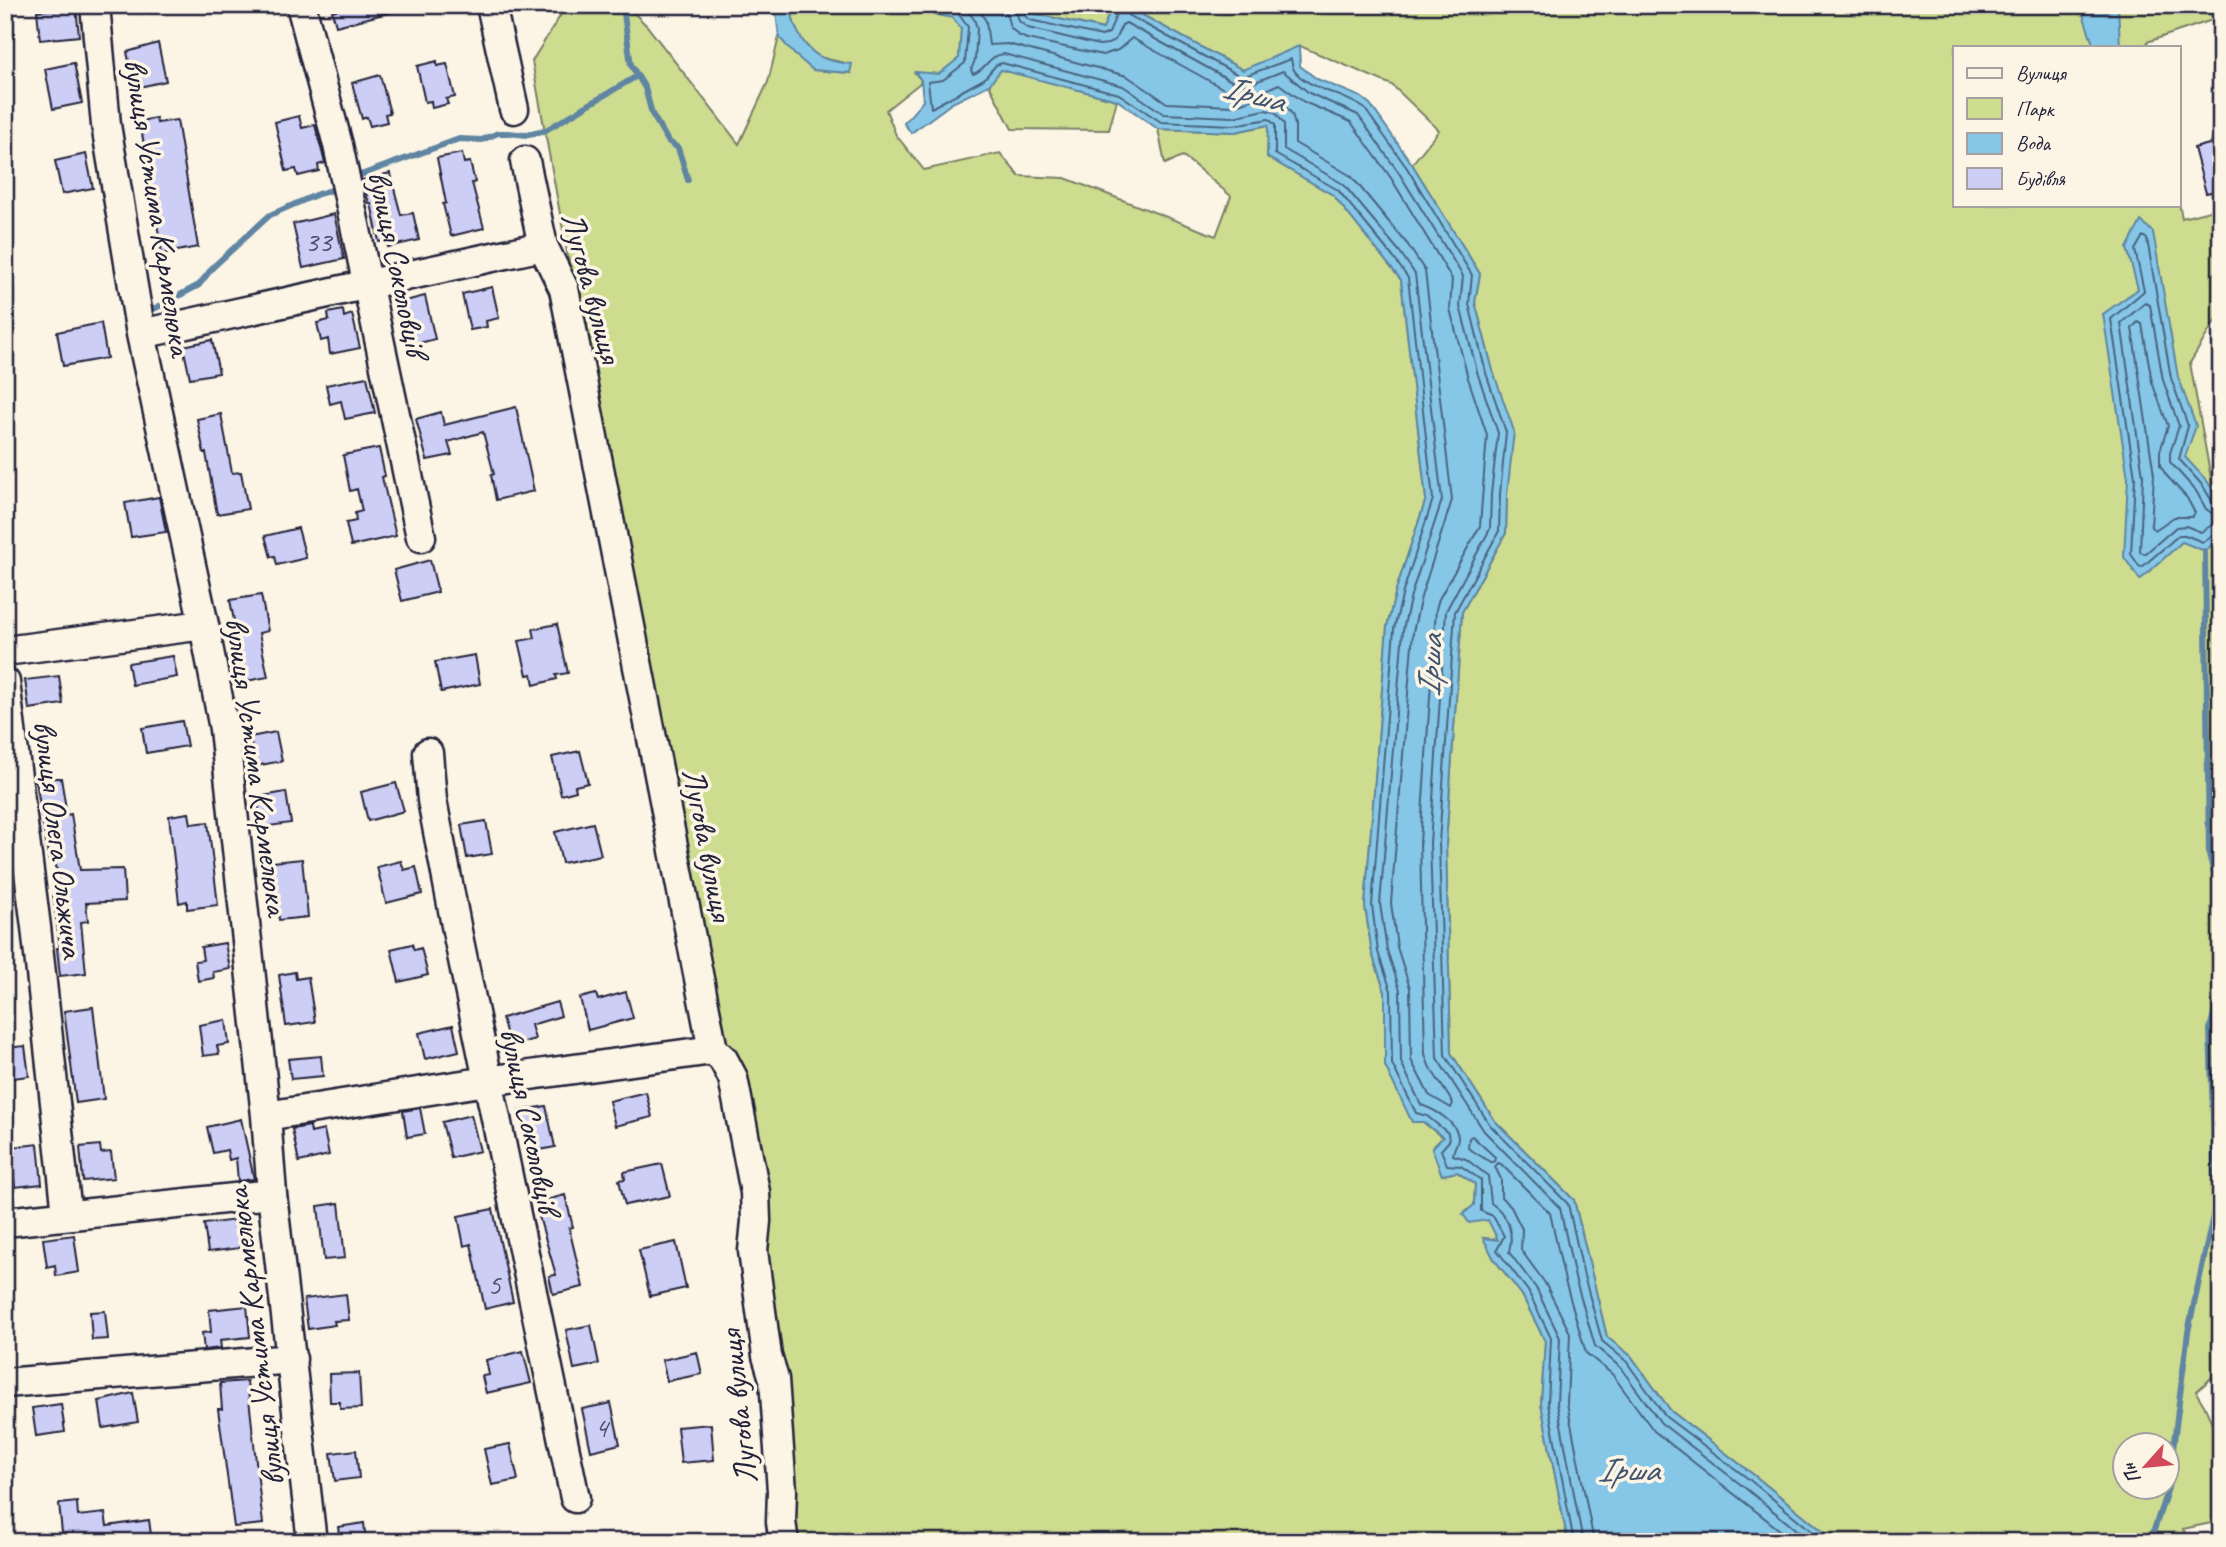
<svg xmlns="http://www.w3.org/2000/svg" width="2226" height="1547" font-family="Caveat,sans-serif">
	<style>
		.green { fill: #cedc90; stroke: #787f66; stroke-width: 2; fill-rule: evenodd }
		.water { fill: #86c7e7; stroke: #5e85a2; stroke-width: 2 }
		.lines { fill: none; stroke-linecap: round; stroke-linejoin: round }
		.shore { stroke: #4a6480; stroke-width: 2 }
		.stream { stroke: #5e85a2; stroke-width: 6 }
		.building { fill: #cdcef6; stroke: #22223b; stroke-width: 2 }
		.minor-casing { stroke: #22223b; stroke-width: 33 }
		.minor { stroke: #fcf5e5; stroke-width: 28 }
		.labels { text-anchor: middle; stroke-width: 7; stroke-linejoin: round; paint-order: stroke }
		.number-label { font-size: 30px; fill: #4d4d6a }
		.street-label { font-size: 33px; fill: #22223b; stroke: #fcf5e5 }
		.water-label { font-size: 35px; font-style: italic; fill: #40546f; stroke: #fcf5e5 }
	</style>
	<rect width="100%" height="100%" fill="#fcf5e5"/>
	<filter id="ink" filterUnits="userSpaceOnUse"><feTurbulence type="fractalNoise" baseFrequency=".0143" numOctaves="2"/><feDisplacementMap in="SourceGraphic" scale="14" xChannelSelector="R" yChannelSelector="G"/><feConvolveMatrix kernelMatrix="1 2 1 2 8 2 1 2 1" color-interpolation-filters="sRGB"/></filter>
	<g filter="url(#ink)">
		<path class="green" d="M 567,5 L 626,5 L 647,26 L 739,144 L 768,82 L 779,37 L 813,70 L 851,73 L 845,63 C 837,60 824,60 817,55 C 803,46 787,22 794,5 L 919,5 L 927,13 L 953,17 L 961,29 L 959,59 L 939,74 L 915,73 L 921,80 L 920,83 L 886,110 L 896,135 L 924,170 L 1000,153 L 1019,176 L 1065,178 L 1216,236 L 1231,196 L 1183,156 L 1165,164 L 1158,129 L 1235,132 L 1269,125 L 1267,157 L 1333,195 L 1401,280 L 1426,499 L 1396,590 L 1387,627 L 1365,906 L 1372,953 L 1385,992 L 1385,1066 L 1423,1122 L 1443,1138 L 1432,1148 L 1442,1175 L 1457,1172 L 1475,1184 L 1474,1206 L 1463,1214 L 1488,1219 L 1498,1240 L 1484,1238 L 1494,1259 L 1522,1295 L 1545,1341 L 1541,1404 L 1568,1542 L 792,1542 L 759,1259 L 710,1031 L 532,61 Z
			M 1029,5 L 1112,5 L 1104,29 L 1032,13 Z
			M 1124,5 L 2221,5 L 2221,17 L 2147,42 L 2148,47 L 1955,47 L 1955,205 L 2179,203 L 2182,218 L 2221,208 L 2221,311 L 2190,363 L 2214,495 L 2221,495 L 2221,1369 L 2196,1392 C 2224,1433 2221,1474 2221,1521 L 2183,1529 L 2190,1542 L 1836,1542 L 1754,1475 L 1671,1411 L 1631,1356 L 1607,1337 L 1574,1200 L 1495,1121 L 1451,1053 L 1446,844 L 1462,612 L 1506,533 L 1507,495 L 1493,371 L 1475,302 L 1480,274 L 1412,164 L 1439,130 L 1392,85 L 1300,46 L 1243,70 ZM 2124,1446 L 2166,1446 L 2166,1488 L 2124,1488 Z
			M 1001,69 L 1117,100 L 1109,130 L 1012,129 L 989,85 Z"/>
		<path class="water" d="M 775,5 L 794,5 C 788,21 804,47 817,55 C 825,60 842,63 852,64 L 850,73 L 813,70 L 794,54 L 779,37 Z
			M 919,5 L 1029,5 L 1032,13 L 1103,29 L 1112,5 L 1124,5 L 1243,70 L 1299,46 L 1300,66 L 1317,79 L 1361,97 L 1370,104 L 1412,164 L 1480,274 L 1475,302 L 1493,371 L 1514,431 L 1507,495 L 1506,533 L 1462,612 L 1446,844 L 1451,1053 L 1495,1121 L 1574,1200 L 1607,1337 L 1631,1356 L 1671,1411 L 1754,1475 L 1836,1542 L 1568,1542 L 1541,1404 L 1545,1341 L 1522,1295 L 1494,1259 L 1483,1238 L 1498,1240 L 1488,1220 L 1469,1223 L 1463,1214 L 1474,1205 L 1475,1184 L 1457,1172 L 1442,1175 L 1432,1148 L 1443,1137 L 1423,1122 L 1412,1122 L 1385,1066 L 1385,992 L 1372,953 L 1365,906 L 1387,627 L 1396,590 L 1426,499 L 1401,280 L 1333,195 L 1267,157 L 1268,125 L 1235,132 L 1158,129 L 1117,100 L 1001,70 L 989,85 L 952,103 L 911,133 L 904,123 L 923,101 L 921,80 L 915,72 L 939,74 L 959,58 L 961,29 L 953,18 L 927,13 Z
			M 2080,5 L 2118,5 L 2120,47 L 2094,47 Z
			M 2141,221 L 2153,232 L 2178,377 L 2196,426 L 2185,457 L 2208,482 L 2221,504 L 2221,537 L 2205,551 L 2182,542 L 2140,580 L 2124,557 L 2128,478 L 2103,314 L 2138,289 L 2127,248 Z"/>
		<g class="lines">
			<path class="shore" d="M 928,5 L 957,12 L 968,27 L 965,63 L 943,80 L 928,82 L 931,108 L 984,79 L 996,65 L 1002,63 L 1119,94 L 1161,122 L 1234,125 L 1269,119 L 1275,125 L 1275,154 L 1338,190 L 1393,257 L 1408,278 L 1433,499 L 1403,592 L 1394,629 L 1372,905 L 1378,952 L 1391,991 L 1392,1064 L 1416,1113 L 1427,1116 L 1448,1133 L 1449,1141 L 1441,1150 L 1447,1165 L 1461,1166 L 1481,1180 L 1481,1211 L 1493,1216 L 1504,1236 L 1497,1250 L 1528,1291 L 1551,1338 L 1548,1404 L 1574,1542
				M 963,5 L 974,19 L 977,28 L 975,60 L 971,70 L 973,74 C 986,70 988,55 1004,54 L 1123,86 L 1164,114 L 1233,117 L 1265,110 L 1275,112 L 1284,124 L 1284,149 L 1343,184 L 1400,252 L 1415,274 L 1442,500 L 1411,595 L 1403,630 L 1380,904 L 1387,950 L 1400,990 L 1401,1062 L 1421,1105 C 1434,1109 1459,1123 1458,1139 C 1457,1145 1453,1149 1453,1155 L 1466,1159 L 1488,1176 L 1491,1203 C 1508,1215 1514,1232 1509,1252 L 1536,1288 L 1560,1338 L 1557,1403 L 1583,1542
				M 976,5 L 986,21 L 989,45 L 1008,44 L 1127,76 L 1167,103 L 1232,106 L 1251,100 L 1275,100 L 1285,106 L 1292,114 L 1295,125 L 1295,143 L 1351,176 L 1408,245 L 1425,271 L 1452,500 L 1421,597 L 1413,632 L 1391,903 L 1397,947 L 1410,988 L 1411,1060 L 1429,1095 L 1451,1108 L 1453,1103 L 1429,1066 L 1425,1054 L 1420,843 L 1436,609 L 1439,599 L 1480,526 L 1487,435 L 1468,378 L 1450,309 L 1452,279 L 1391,178 L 1351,122 L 1304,102 L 1279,84 L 1250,97 L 1233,94 L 1132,38 L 1118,50 L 1103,55 L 1027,39 L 1018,35 L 1010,27 L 1004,5
				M 1014,5 L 1019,21 L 1028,28 L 1099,45 L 1108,44 L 1115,40 L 1122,25 L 1126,23 L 1237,84 L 1248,85 L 1283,71 L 1309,93 L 1358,115 L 1399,173 L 1463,276 L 1460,306 L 1478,375 L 1498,433 L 1491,494 L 1490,529 L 1446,611 L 1430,843 L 1437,1058 L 1484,1131 L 1560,1208 L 1575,1278 L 1595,1346 L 1620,1367 L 1661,1423 L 1744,1487 L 1811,1542
				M 1023,5 L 1025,16 L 1030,20 L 1102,36 L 1109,33 L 1118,10 L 1122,9 L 1128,15 L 1242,77 L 1291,59 C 1292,63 1292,67 1294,70 C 1305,88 1348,95 1365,109 L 1407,168 L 1472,275 L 1469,304 L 1486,373 L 1506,432 L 1500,494 L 1499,531 L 1455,612 L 1439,843 L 1445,1055 L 1490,1125 L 1568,1204 L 1584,1276 L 1602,1341 L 1626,1361 L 1666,1417 L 1750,1480 L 1825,1542
				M 2138,322 L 2142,324 L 2152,382 L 2168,426 L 2160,451 L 2160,465 L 2166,475 L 2187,498 L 2195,513 L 2192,517 L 2174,517 L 2155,530 L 2151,527 L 2154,475 L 2132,328 Z
				M 2221,506 L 2213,503 L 2203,486 L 2179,459 L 2188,426 L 2171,378 L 2147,239 L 2143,236 L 2135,250 L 2144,291 L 2111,319 L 2135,477 L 2131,554 L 2139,566 L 2142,567 L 2179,535 L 2185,535 L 2203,542 L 2215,533 L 2221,532
				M 2221,515 L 2213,514 L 2206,509 L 2196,491 L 2170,462 L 2170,453 L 2179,426 L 2163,380 L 2150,305 L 2145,303 L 2121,323 L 2143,476 L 2140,552 L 2145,554 L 2176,527 L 2186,526 L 2201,532 L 2212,525 L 2221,523
				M 1472,1136 L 1495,1157 L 1494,1162 L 1490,1162 L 1468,1148 L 1469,1138 Z
				M 1594,1542 L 1567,1403 L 1570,1333 L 1545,1283 L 1521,1250 L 1522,1229 L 1511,1207 L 1501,1197 L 1501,1179 L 1495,1167 L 1498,1163 L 1501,1164 L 1550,1213 L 1565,1281 L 1586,1353 L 1612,1374 L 1654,1431 L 1795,1542"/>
			<path class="stream" d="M 623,7 L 631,65 L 645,88 L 652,114 L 668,141 L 678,148 L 688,180
				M 358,176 L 459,139 L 482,140 L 498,133 L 508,133 L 527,135 L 546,130 L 637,76
				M 150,311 L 199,285 L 213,267 L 270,215 L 318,194 L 339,188
				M 2205,551 L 2209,854 L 2221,902
				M 2150,1542 L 2168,1488 L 2188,1332 L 2216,1202 L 2210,1029 L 2221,987"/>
		</g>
		<path class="building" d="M 356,5 L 395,5 L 396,11 L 336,26 L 332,11 Z
			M 76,7 L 79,36 L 40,40 L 37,11 Z
			M 158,43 L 166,81 L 135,88 L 127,52 Z
			M 437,61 L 437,66 L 447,64 L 455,97 L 446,99 L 448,104 L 432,108 L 431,101 L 425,102 L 417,66 Z
			M 74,63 L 82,103 L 53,109 L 45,69 Z
			M 380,75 L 390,113 L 385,114 L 387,122 L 370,126 L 367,117 L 362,119 L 352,83 Z
			M 299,116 L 302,128 L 315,125 L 325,163 L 318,165 L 319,171 L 298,176 L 296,169 L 286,171 L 275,122 Z
			M 156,118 L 157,123 L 177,120 L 198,247 L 162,254 L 140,121 Z
			M 2217,142 L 2221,154 L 2221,190 L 2206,193 L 2194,148 Z
			M 462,153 L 464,163 L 470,162 L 475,182 L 472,183 L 484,228 L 451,236 L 443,204 L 446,203 L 437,158 Z
			M 86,154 L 93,188 L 62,194 L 55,161 Z
			M 390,173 L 401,215 L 413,213 L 419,240 L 388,247 L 387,241 L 379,242 L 371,203 L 369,203 L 362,180 Z
			M 334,214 L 344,259 L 303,268 L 293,224 Z
			M 492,287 L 499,318 L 486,321 L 487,327 L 470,330 L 462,294 Z
			M 425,296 L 435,339 L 412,345 L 409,335 L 404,336 L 397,303 Z
			M 343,310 L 344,317 L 352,314 L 360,348 L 330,354 L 328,339 L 321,341 L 317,323 L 329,320 L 328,313 Z
			M 101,323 L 107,358 L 63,366 L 57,332 Z
			M 212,340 L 219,373 L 190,378 L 183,346 Z
			M 367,377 L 375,413 L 345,419 L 341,401 L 330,404 L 326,385 Z
			M 516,407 L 534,491 L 496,500 L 491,475 L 494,474 L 483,432 L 448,442 L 452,455 L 427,460 L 416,419 L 441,412 L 444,425 Z
			M 221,414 L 232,473 L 241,472 L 248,509 L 217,514 L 206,453 L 204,453 L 197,419 Z
			M 379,448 L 385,476 L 382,477 L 396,536 L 351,546 L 346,523 L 356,521 L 355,513 L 362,511 L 357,489 L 350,491 L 343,455 Z
			M 159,497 L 166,532 L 131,537 L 125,503 Z
			M 298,528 L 306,558 L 277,565 L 275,556 L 271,557 L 265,536 Z
			M 430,560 L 438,592 L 402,601 L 394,570 Z
			M 261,595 L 268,631 L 259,633 L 268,677 L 235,683 L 229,654 L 240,652 L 230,600 Z
			M 557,624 L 568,673 L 556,675 L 557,679 L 534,685 L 532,674 L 527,675 L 519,641 L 535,638 L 533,629 Z
			M 475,655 L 480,684 L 441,692 L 435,662 Z
			M 173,656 L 177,677 L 132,685 L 128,663 Z
			M 59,676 L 63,704 L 29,709 L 25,680 Z
			M 182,721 L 187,746 L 146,753 L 142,728 Z
			M 276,732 L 282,761 L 255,766 L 250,737 Z
			M 580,751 L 588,783 L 575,786 L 576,791 L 561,795 L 552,757 Z
			M 55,778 L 61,778 L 67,815 L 71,814 L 80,870 L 123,869 L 125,901 L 86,903 L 88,921 L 81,922 L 86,973 L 60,976 L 57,948 L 60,948 L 53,893 L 60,892 L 55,860 L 49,861 L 36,781 Z
			M 396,783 L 404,811 L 368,821 L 361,792 Z
			M 286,792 L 291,823 L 262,827 L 257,797 Z
			M 189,813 L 191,824 L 208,822 L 218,905 L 187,909 L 187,901 L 179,903 L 169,816 Z
			M 486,821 L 492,854 L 467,858 L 461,825 Z
			M 593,823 L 601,855 L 562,863 L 555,832 Z
			M 302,859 L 308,917 L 279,920 L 273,862 Z
			M 401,861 L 404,870 L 416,867 L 422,894 L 386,903 L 377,867 Z
			M 225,943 L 230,969 L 213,972 L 214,978 L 198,981 L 195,961 L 203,960 L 201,947 Z
			M 412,944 L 414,950 L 421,948 L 428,975 L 399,982 L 391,949 Z
			M 295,972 L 296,979 L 308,977 L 315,1022 L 286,1026 L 279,975 Z
			M 626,992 L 633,1018 L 588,1030 L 580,998 L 596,994 L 598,1000 Z
			M 557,1002 L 561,1016 L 531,1025 L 535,1039 L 510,1046 L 502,1018 Z
			M 93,1007 L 104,1099 L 76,1103 L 64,1011 Z
			M 226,1020 L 229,1044 L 217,1046 L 219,1054 L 203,1056 L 199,1025 Z
			M 453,1025 L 459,1051 L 425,1059 L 419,1033 Z
			M 25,1046 L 29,1076 L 5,1079 L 5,1048 Z
			M 321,1056 L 323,1076 L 291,1079 L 288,1059 Z
			M 646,1092 L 652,1117 L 615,1126 L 609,1101 Z
			M 546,1106 L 555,1147 L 535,1151 L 533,1140 L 525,1142 L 519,1111 Z
			M 420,1108 L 425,1134 L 407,1137 L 403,1111 Z
			M 471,1115 L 480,1151 L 451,1158 L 442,1122 Z
			M 241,1119 L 254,1179 L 238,1181 L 236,1158 L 229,1160 L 227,1150 L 213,1153 L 207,1127 Z
			M 310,1126 L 311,1133 L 324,1130 L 329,1155 L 299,1162 L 292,1129 Z
			M 38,1144 L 42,1184 L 15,1187 L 13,1168 L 5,1169 L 5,1148 Z
			M 100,1145 L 101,1153 L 111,1152 L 114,1178 L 83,1181 L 80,1147 Z
			M 662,1164 L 670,1196 L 625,1205 L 619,1180 L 625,1179 L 624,1172 Z
			M 565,1195 L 573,1227 L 569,1228 L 583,1287 L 553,1294 L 549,1276 L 556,1275 L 535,1203 Z
			M 339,1203 L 345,1258 L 324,1260 L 318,1206 Z
			M 493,1209 L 513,1302 L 485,1309 L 471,1244 L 464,1246 L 458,1216 Z
			M 236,1220 L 240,1248 L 208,1252 L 204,1224 Z
			M 74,1235 L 79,1272 L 56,1276 L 55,1265 L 47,1267 L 43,1239 Z
			M 676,1242 L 686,1288 L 650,1296 L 639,1250 Z
			M 346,1294 L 349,1320 L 334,1321 L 335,1325 L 308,1329 L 304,1299 Z
			M 247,1306 L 250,1337 L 220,1340 L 221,1348 L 204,1350 L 202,1333 L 211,1332 L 209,1310 Z
			M 105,1311 L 108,1339 L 92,1340 L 90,1312 Z
			M 591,1325 L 599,1364 L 574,1369 L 566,1330 Z
			M 523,1351 L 531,1383 L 486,1393 L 482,1376 L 489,1375 L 486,1360 Z
			M 697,1352 L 702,1374 L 667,1381 L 662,1360 Z
			M 359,1373 L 361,1408 L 340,1409 L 340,1402 L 330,1402 L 329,1374 Z
			M 247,1381 L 263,1524 L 234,1527 L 218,1409 L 222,1409 L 220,1383 Z
			M 133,1393 L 138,1422 L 103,1428 L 99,1401 Z
			M 611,1403 L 620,1444 L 591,1451 L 582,1409 Z
			M 61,1404 L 65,1432 L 36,1436 L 32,1408 Z
			M 711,1424 L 714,1460 L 681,1463 L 677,1427 Z
			M 510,1444 L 518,1480 L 492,1485 L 484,1449 Z
			M 356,1450 L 359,1478 L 335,1481 L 331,1453 Z
			M 77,1502 L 78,1516 L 105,1513 L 107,1526 L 149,1520 L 152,1542 L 63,1542 L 59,1504 Z
			M 364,1523 L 366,1542 L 340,1542 L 338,1527 Z"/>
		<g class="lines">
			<defs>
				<path id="minor" d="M 95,5 L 106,125 L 141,334 L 204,625 L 224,729 L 266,1116 L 272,1194 L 312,1542
					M 301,5 L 338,145 L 421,537
					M 491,5 L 514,109
					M 525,161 L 543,246 L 564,289 L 713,1050 L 723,1059 L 733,1078 L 755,1192 L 756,1221 L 753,1251 L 767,1356 L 774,1379 L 782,1491 L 781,1522 L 784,1542
					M 141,334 L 543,246
					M 5,651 L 204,625
					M 5,682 L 36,927 L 67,1214
					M 428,753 L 432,800 L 458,936 L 575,1498
					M 266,1116 L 487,1081 L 713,1050
					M 5,1222 L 272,1194
					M 5,1383 L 292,1359"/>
			</defs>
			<use href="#minor" class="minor-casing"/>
			<use href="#minor" class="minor"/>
		</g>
	</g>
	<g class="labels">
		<g class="number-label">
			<text x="318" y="251">33</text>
			<text x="494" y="1294">5</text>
			<text x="601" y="1437">4</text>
		</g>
		<g class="street-label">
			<text transform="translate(159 207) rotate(81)" y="12">вулиця Устима Кармелюка</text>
			<text transform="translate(399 263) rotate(78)" y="12">вулиця Соколовців</text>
			<text transform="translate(593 287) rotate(75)" y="12">Лугова вулиця</text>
			<text transform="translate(258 766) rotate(82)" y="12">вулиця Устима Кармелюка</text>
			<text transform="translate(60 839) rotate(83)" y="12">вулиця Олега Ольжича</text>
			<text transform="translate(709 844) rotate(79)" y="12">Лугова вулиця</text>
			<text transform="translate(531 1120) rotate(78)" y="12">вулиця Соколовців</text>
			<text transform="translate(254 1337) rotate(-97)" y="12">вулиця Устима Кармелюка</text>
			<text transform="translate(737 1407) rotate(-96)" y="12">Лугова вулиця</text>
		</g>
		<g class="water-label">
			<text transform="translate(1254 93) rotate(15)" y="12">Ірша</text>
			<text transform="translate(1429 666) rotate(-87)" y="12">Ірша</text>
			<text x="1628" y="1481">Ірша</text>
		</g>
	</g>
	<rect width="2226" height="1547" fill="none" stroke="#fcf5e5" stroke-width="28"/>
	<rect x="14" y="14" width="2198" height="1519" fill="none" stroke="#22223b" stroke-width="2.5" filter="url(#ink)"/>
	<rect x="1953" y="46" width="228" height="161" fill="#fcf5e5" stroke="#a5a1a1" stroke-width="2"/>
	<rect x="1967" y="68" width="35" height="10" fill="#fcf5e5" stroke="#a5a1a1" stroke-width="2"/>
	<text x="2016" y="80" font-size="21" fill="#22223b">Вулиця</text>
	<rect x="1967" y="98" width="35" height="21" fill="#cedc90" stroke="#a5a1a1" stroke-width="2"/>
	<text x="2016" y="116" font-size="21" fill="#22223b">Парк</text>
	<rect x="1967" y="133" width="35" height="21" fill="#86c7e7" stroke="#a5a1a1" stroke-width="2"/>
	<text x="2016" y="150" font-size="21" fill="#22223b">Вода</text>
	<rect x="1967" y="168" width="35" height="21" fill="#cdcef6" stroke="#a5a1a1" stroke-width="2"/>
	<text x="2016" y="186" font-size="21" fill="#22223b">Будівля</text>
	<g transform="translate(2146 1466) rotate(243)"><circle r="33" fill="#fcf5e5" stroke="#a5a1a1" stroke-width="2"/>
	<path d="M0-5L12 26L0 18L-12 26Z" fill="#d1495b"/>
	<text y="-10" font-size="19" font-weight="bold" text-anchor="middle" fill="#22223b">Пн</text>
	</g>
</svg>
